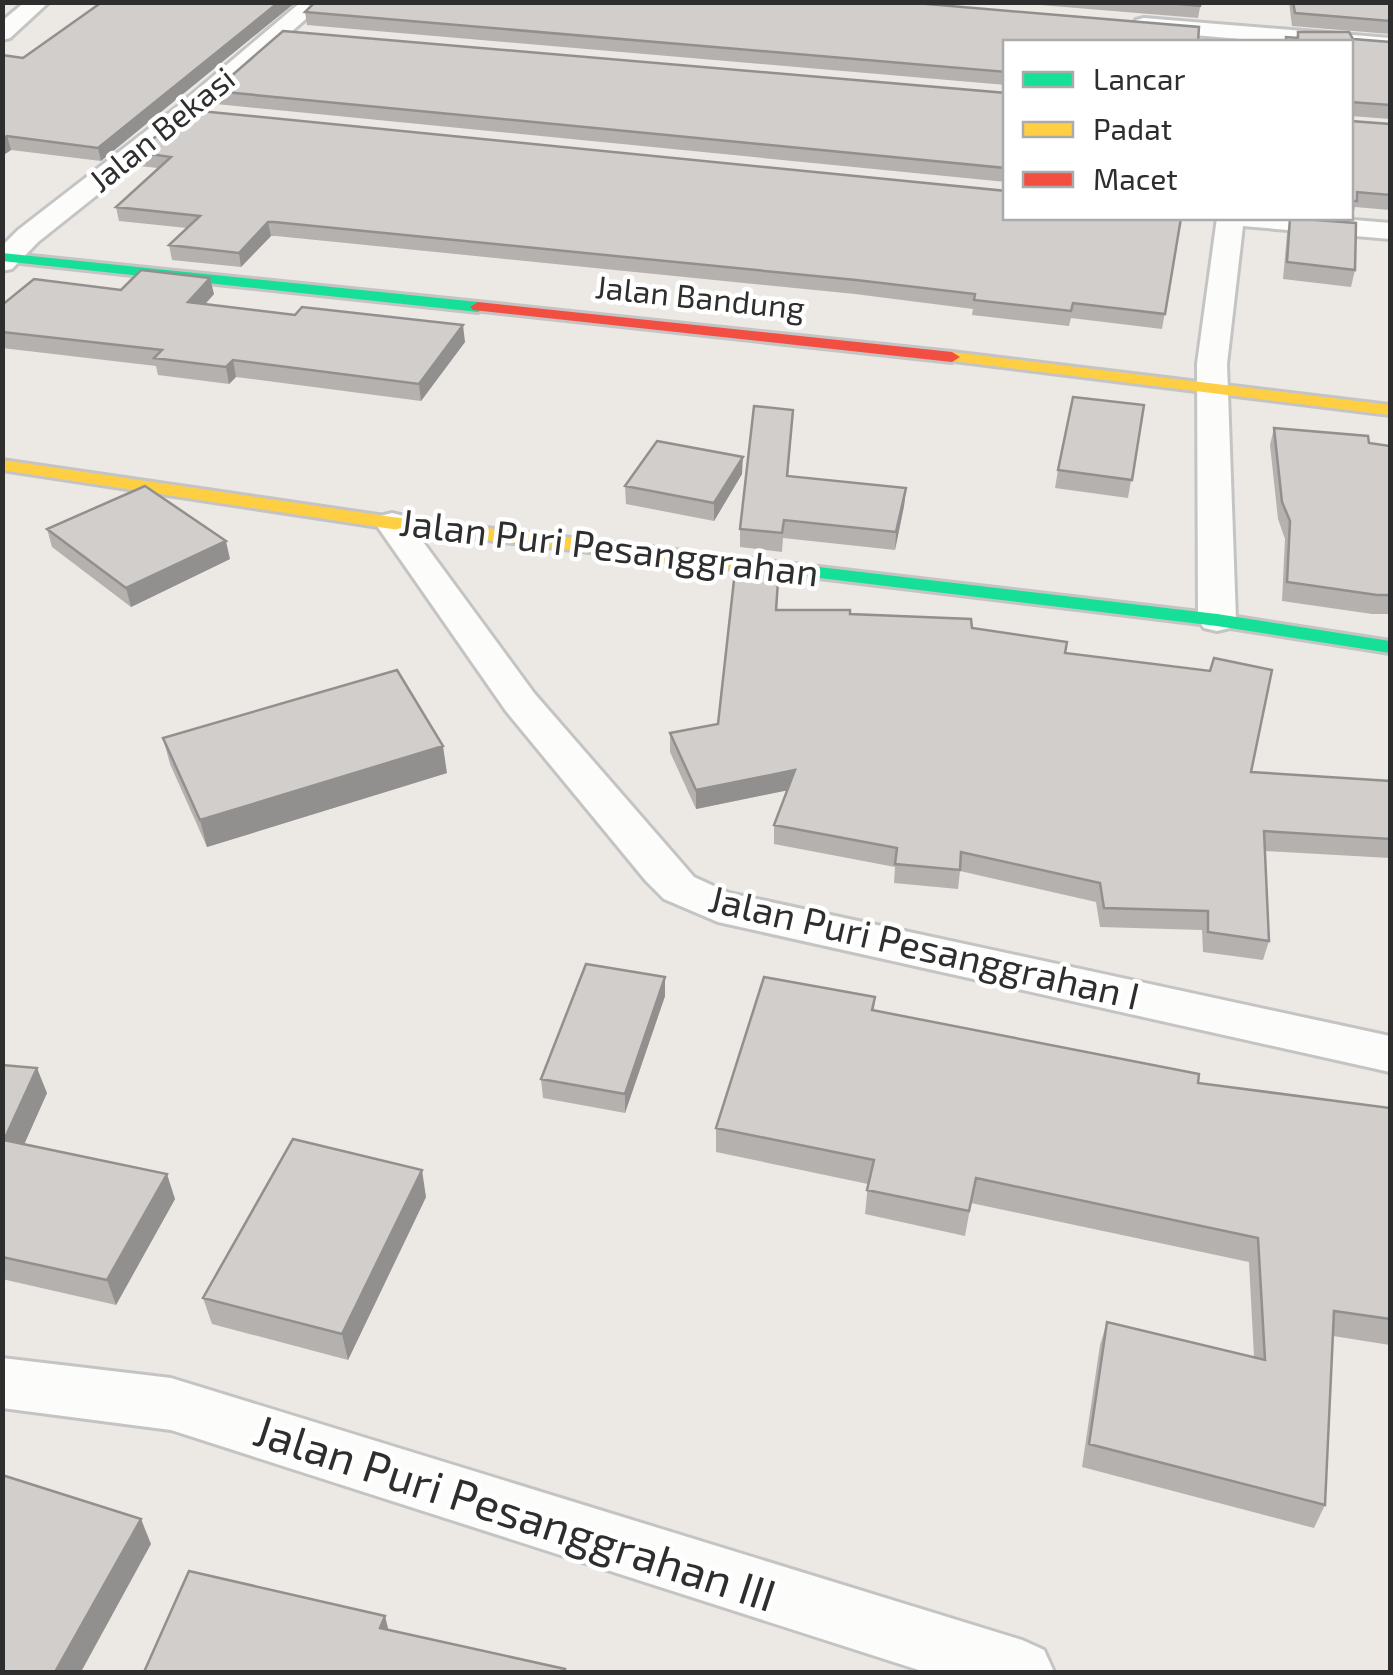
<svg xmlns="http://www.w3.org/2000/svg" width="1393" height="1675" font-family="'Exo 2',sans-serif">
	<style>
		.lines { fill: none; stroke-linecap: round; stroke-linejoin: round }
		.street-casing { stroke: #c5c4c5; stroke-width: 6 }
		.fast-casing { stroke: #c5c4c5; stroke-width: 6 }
		.slow-casing { stroke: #c5c4c5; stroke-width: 6 }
		.jam-casing { stroke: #c5c4c5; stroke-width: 6 }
		.street { fill: #fcfcfb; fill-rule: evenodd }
		.fast { fill: #16e098; fill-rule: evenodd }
		.slow { fill: #ffcf43; fill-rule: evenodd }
		.jam { fill: #f24e42; fill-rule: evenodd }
		.wall { fill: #b4b1af }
		.shaded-wall { fill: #92908e }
		.building { fill: #d1cecb; stroke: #92908e; stroke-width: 2.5 }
		.labels { text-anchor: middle; stroke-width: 9; stroke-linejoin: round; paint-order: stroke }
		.far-street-label { font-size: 32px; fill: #2e2e2e; stroke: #fff }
		.street-label { font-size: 38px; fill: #2e2e2e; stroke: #fff }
		.near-street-label { font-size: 45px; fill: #2e2e2e; stroke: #fff }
	</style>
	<rect width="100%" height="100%" fill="#ece8e4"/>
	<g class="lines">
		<defs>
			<path id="street" d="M 25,2 L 49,2 L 10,38 L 2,40 L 2,21 Z
				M 301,2 L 325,2 L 195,117 L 38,242 L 12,269 L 2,271 L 2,246 L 18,230 L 177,107 Z
				M 1144,18 L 1390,38 L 1390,52 L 1350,49 L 1350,42 L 1276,42 L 1136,30 L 1133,25 L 1136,20 Z
				M 1217,218 L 1330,218 L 1390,223 L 1390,239 L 1243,226 L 1227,364 L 1236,620 L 1230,628 L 1217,631 L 1204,628 L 1198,620 L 1197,364 Z
				M 392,513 L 404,516 L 534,693 L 694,877 L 729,893 L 1390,1036 L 1390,1072 L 718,922 L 664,899 L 646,881 L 506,711 L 375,523 L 380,516 Z
				M 2,1358 L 171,1378 L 1022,1640 L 1044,1650 L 1054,1672 L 925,1672 L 171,1430 L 2,1408 Z"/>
			<path id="fast" d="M 2,253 L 478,302 L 486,307 L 478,312 L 2,261 Z
				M 768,561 L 1217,614 L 1390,641 L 1390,653 L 1217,626 L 761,571 L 761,563 Z"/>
			<path id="slow" d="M 952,352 L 1390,405 L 1390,415 L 946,360 L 944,357 Z
				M 2,460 L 392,517 L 768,561 L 777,567 L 768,573 L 392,529 L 2,470 Z"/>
			<path id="jam" d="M 478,302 L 952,352 L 960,357 L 952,362 L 473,310 L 470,307 Z"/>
		</defs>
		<use href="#street" class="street-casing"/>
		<use href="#fast" class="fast-casing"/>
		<use href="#slow" class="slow-casing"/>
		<use href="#jam" class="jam-casing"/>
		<use href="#street" class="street"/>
		<use href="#fast" class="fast"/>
		<use href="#slow" class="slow"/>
		<use href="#jam" class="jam"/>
	</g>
	<path class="wall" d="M 102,2 L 101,161 L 11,150 L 2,156 L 23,58 Z
		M 1003,2 L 1201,2 L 1198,18 Z
		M 1289,2 L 1390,2 L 1390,34 L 1292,26 Z
		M 305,12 L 1006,42 L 1006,85 L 307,25 Z
		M 1298,32 L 1390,42 L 1390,119 L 1351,116 L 1351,121 L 1390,124 L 1390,210 L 1355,207 L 1353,216 L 1350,216 L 1350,42 L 1284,42 L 1286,37 L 1296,38 Z
		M 214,91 L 1006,93 L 1006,182 L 216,104 Z
		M 136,152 L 1181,218 L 1162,329 L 1071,318 L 1069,326 L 972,315 L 973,309 L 855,294 L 276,236 L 271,236 L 241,267 L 172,260 L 169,245 L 187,228 L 119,221 L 116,207 L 158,168 L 139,166 Z
		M 1290,218 L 1355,270 L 1351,287 L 1283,279 L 1287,234 Z
		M 121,290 L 214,294 L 205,304 L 465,342 L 421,401 L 236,377 L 229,384 L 158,375 L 156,366 L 2,348 L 2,305 Z
		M 1144,405 L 1128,498 L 1055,488 L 1058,470 Z
		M 792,427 L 788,476 L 906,488 L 904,506 L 895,550 L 783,538 L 782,552 L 740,547 L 740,529 Z
		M 1274,428 L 1390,446 L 1390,614 L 1372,614 L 1282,601 L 1285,539 L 1278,519 L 1270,445 Z
		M 742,474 L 714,521 L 626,504 L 625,486 Z
		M 47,529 L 230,559 L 131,607 L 52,547 Z
		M 779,567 L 777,610 L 850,614 L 972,628 L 1065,653 L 1251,772 L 1390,781 L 1390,858 L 1265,851 L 1269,941 L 1263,960 L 1203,952 L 1202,930 L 1100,927 L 1096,902 L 960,871 L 958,889 L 894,883 L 895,867 L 774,844 L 774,825 L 788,790 L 696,809 L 670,752 L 670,733 L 718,724 Z
		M 163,738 L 447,773 L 207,847 L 170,764 Z
		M 665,977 L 665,996 L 625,1113 L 543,1098 L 541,1079 Z
		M 875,997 L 874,1010 L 1198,1083 L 1390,1108 L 1390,1345 L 1333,1336 L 1325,1505 L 1314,1528 L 1082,1467 L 1100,1345 L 1107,1322 L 1254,1357 L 1249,1262 L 971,1203 L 965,1236 L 865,1214 L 868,1184 L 716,1152 L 716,1128 Z
		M 2,1065 L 47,1093 L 24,1144 L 175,1199 L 116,1305 L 2,1279 Z
		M 426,1197 L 348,1360 L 212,1324 L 203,1298 Z"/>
	<path class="shaded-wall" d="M 279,2 L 296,2 L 101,161 L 98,148 Z
		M 7,136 L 11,150 L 2,156 L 2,140 Z
		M 268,222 L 271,236 L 241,267 L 239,253 Z
		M 210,278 L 214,294 L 192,319 L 188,302 Z
		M 463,325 L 465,342 L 421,401 L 419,384 Z
		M 233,360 L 236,377 L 229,384 L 226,367 Z
		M 743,457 L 742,474 L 714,521 L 714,503 Z
		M 906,488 L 904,506 L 895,550 L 896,532 Z
		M 226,541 L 230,559 L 131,607 L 126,588 Z
		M 443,746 L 447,773 L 207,847 L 200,820 Z
		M 795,770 L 794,789 L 696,809 L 696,790 Z
		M 665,977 L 665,996 L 625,1113 L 625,1094 Z
		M 37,1068 L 47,1093 L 15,1165 L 4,1140 Z
		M 422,1170 L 426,1197 L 348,1360 L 342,1334 Z
		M 167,1174 L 175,1199 L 116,1305 L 107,1280 Z
		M 141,1519 L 151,1544 L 81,1672 L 55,1672 Z
		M 385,1616 L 390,1636 L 380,1628 Z"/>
	<path class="building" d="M 102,2 L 279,2 L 98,148 L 7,136 L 2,140 L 2,55 L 23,58 Z
		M 315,2 L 904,2 L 1199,27 L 1198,42 L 1006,42 L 1006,72 L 305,12 Z
		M 1156,2 L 1201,2 L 1200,6 Z
		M 1293,2 L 1390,2 L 1390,21 L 1295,13 Z
		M 283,31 L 1006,93 L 1006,168 L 214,91 Z
		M 1298,32 L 1349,32 L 1353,39 L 1390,42 L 1390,105 L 1351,102 L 1351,121 L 1390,124 L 1390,195 L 1357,192 L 1357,201 L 1350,201 L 1350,42 L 1286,42 L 1286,37 L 1298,38 Z
		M 190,110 L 1006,191 L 1006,218 L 1181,218 L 1165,314 L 1073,303 L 1071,311 L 974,300 L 975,294 L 856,280 L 274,222 L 268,222 L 239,253 L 169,245 L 200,216 L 116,207 L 171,157 L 136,152 Z
		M 1290,218 L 1356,223 L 1355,270 L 1287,262 Z
		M 141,270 L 210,278 L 188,302 L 295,315 L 302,307 L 463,325 L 419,384 L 233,360 L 226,367 L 154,358 L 162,350 L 2,332 L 2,305 L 34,279 L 121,290 Z
		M 1073,397 L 1144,405 L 1132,480 L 1058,470 Z
		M 754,406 L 793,410 L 787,476 L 906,488 L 896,532 L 784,520 L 782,533 L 740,529 Z
		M 1274,428 L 1368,436 L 1369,443 L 1390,446 L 1390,595 L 1377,595 L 1287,582 L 1290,521 L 1282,502 Z
		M 657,441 L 743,457 L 714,503 L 625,486 Z
		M 145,486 L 226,541 L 126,588 L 47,529 Z
		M 736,562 L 779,567 L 776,610 L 850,610 L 850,614 L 971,619 L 972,628 L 1067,642 L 1065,653 L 1210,671 L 1214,658 L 1272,670 L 1251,772 L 1390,781 L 1390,839 L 1264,831 L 1269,941 L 1208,932 L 1208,911 L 1104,908 L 1100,883 L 961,852 L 960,870 L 895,864 L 897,848 L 774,825 L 795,770 L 696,790 L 670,733 L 718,724 Z
		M 397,670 L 443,746 L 200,820 L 163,738 Z
		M 586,964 L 665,977 L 625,1094 L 541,1079 Z
		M 764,977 L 875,997 L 872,1010 L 1199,1074 L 1198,1083 L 1390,1108 L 1390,1319 L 1334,1311 L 1325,1505 L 1089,1444 L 1107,1322 L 1265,1360 L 1258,1238 L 976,1178 L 969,1211 L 867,1190 L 874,1160 L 716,1128 Z
		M 2,1065 L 37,1068 L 4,1140 L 167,1174 L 107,1280 L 2,1257 Z
		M 293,1139 L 422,1170 L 342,1334 L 203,1298 Z
		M 2,1475 L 141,1519 L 55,1672 L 2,1672 Z
		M 189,1571 L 385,1616 L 380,1628 L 565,1669 L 564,1672 L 144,1672 Z"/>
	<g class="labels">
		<g class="far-street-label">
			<text transform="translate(162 130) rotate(-39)" y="11">Jalan Bekasi</text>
			<text transform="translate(700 298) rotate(6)" y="11">Jalan Bandung</text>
		</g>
		<g class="street-label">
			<text transform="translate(609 548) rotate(7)" y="13">Jalan Puri Pesanggrahan</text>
			<text transform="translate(924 948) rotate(13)" y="13">Jalan Puri Pesanggrahan I</text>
		</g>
		<g class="near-street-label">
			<text transform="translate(515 1513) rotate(18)" y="16">Jalan Puri Pesanggrahan III</text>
		</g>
	</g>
	<rect width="1393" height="1675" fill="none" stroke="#2e2e2e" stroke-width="10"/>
	<rect x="1003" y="40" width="350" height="180" fill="#ffffff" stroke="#ababab" stroke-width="2.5"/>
	<rect x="1023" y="72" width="50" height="15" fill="#16e098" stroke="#ababab" stroke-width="2.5"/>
	<text x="1093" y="90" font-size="30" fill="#2e2e2e">Lancar</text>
	<rect x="1023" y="122" width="50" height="15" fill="#ffcf43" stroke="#ababab" stroke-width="2.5"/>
	<text x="1093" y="140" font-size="30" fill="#2e2e2e">Padat</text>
	<rect x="1023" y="172" width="50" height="15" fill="#f24e42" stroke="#ababab" stroke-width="2.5"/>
	<text x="1093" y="190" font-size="30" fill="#2e2e2e">Macet</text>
</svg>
